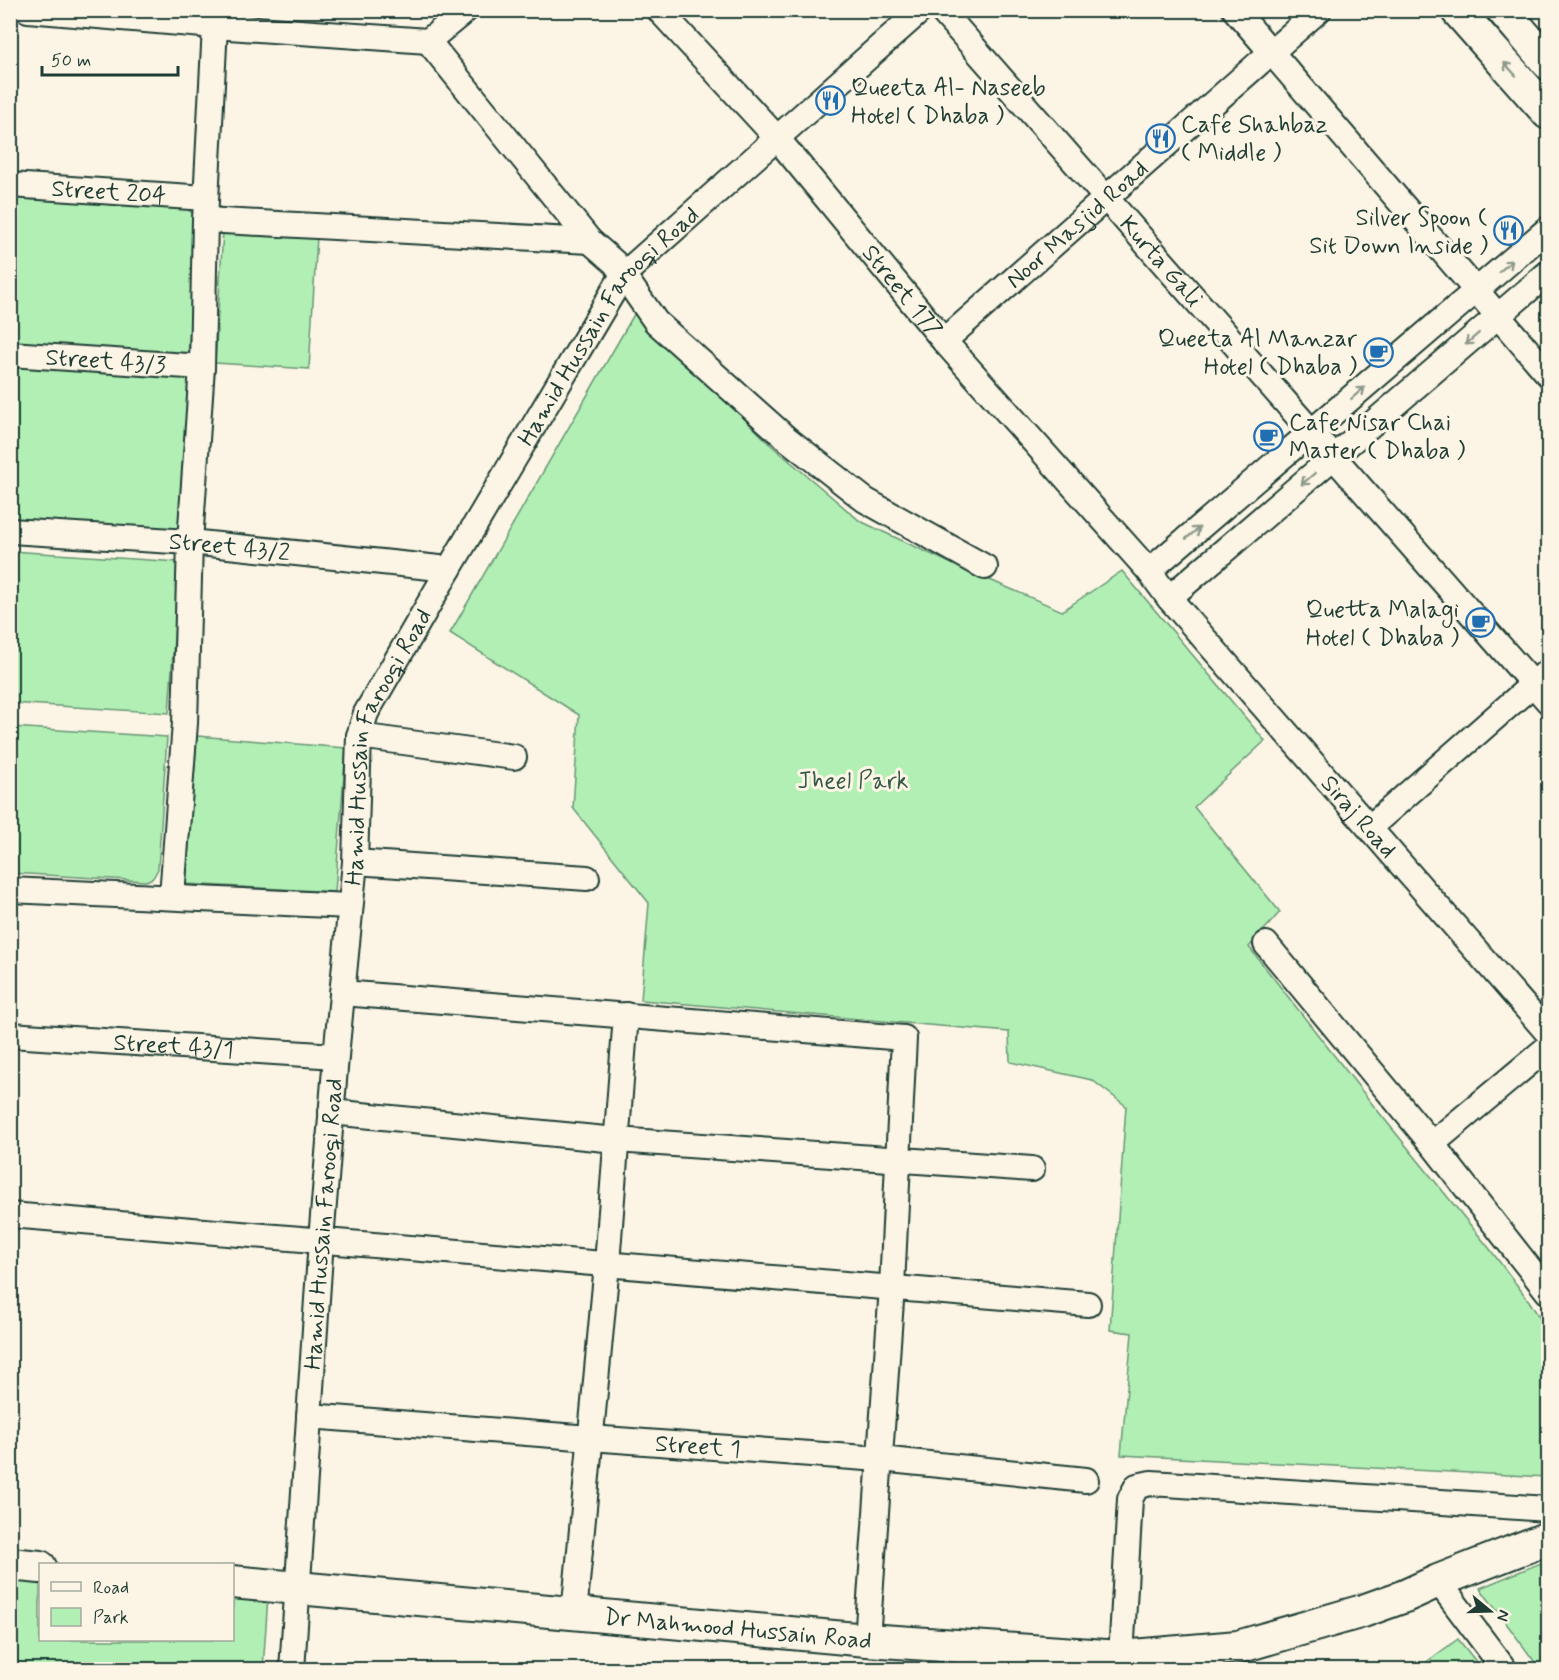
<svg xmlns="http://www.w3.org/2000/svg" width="1559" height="1680" font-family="Mynerve,sans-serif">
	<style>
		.green { fill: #b2efb5; stroke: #689674; stroke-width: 1.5 }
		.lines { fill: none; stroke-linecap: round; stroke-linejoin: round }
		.minor-casing { stroke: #1f3d34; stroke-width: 28 }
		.major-casing { stroke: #1f3d34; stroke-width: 36 }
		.minor { stroke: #fcf5e5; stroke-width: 24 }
		.major { stroke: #fcf5e5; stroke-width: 32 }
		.oneway { stroke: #8e998c }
		.labels { text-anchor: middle; stroke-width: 6; stroke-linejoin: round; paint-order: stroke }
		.poi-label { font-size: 24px; fill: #1f3d34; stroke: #fcf5e5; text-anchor: start }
		.street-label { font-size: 24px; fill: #1f3d34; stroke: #fcf5e5 }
		.park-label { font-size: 24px; fill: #355847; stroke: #fcf5e5 }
	</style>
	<rect width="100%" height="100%" fill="#fcf5e5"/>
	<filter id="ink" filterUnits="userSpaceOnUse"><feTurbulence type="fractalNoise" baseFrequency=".0167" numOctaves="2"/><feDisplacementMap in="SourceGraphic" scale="12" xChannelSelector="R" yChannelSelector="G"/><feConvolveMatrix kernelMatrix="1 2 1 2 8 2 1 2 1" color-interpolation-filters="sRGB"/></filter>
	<g filter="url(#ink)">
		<path class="green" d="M 10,198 L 187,209 L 197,217 L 188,358 L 11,347 Z
			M 223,230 L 317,236 L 309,369 L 215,363 Z
			M 636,311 L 772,446 L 860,521 L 948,562 L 1062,611 L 1122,571 L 1265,741 L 1194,807 L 1280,912 L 1249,947 L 1373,1105 L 1489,1248 L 1529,1301 L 1548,1331 L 1548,1477 L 1121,1455 L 1132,1333 L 1110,1330 L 1126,1106 L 1092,1080 L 1010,1062 L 1009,1032 L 641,1000 L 649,903 L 573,808 L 579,715 L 450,633 Z
			M 10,363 L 189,375 L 178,531 L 11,520 Z
			M 10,551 L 179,562 L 169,713 L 11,703 Z
			M 11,727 L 167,737 L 158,869 L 153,878 L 146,881 L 11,873 Z
			M 197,736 L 346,748 L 335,892 L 186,884 Z
			M 1548,1560 L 1548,1669 L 1540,1669 L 1480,1588 Z
			M 10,1577 L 40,1579 L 40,1640 L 232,1640 L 233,1594 L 268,1597 L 263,1669 L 11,1669 Z
			M 1458,1639 L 1482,1669 L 1417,1669 Z"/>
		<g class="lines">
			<defs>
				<g id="minor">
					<path d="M 28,10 L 215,26 L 428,41"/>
					<path id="s1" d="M 659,10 L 777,138 L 944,341 L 1149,571 L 1169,598 L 1548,1033"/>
					<path id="s2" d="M 941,10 L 1548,701"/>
					<path d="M 1235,10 L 1548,374"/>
					<path d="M 428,41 L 590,241 L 615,263 L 656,322 L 786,438 L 865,500 L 985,567"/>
					<path d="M 428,41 L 466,10"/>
					<path id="s3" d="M 10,185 L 206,198"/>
					<path d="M 205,220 L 590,241"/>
					<path id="s4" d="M 944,341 L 1319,10"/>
					<path id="s5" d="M 10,354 L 202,367"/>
					<path id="s6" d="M 10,531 L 190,542 L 449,569"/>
					<path d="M 1149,571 L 1548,229"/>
					<path d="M 1169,598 L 1548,273"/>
					<path d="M 359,736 L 514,757"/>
					<path d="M 1370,827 L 1548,671"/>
					<path d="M 355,862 L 587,878"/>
					<path d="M 10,890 L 350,906"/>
					<path d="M 172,896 L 185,723 L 190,542 L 202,367 L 205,220 L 215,26"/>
					<path d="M 1266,944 L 1432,1144 L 1548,1292"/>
					<path d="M 342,993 L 904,1038 L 892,1287 L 867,1640"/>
					<path id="s7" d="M 10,1035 L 336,1056"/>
					<path d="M 331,1112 L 616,1140 L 1032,1169"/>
					<path d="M 1432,1144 L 1548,1047"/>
					<path d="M 10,1215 L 1088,1304"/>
					<path id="s8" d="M 309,1416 L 590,1438 L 880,1459 L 1086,1480"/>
					<path d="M 1438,1581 L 1505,1670"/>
					<path d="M 574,1614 L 607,1264 L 626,1015"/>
					<path d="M 1121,1657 L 1130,1499 L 1137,1486 L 1151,1483 L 1548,1509"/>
					<path id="s9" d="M 292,1670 L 321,1240 L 336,1056 L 355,862 L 359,736 L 366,713 L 449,569 L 623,275 L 921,10"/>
				</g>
				<g id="major">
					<path d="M 1457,10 L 1548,113"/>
					<path d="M 1503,10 L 1548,63"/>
					<path d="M 10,1564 L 40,1567"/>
					<path id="s10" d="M 232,1582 L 867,1640 L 1121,1657 L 1238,1647 L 1363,1611 L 1405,1596 L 1438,1581 L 1548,1538"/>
				</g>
			</defs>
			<use href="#minor" class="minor-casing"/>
			<use href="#major" class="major-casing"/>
			<use href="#minor" class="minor"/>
			<use href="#major" class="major"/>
		</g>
		<defs><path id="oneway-shaft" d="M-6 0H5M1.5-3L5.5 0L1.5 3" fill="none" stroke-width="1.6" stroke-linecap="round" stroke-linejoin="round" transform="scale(1.5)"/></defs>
		<g class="oneway">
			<use href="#oneway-shaft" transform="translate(1510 69) rotate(-132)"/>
			<use href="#oneway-shaft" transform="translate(1506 266) rotate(-41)"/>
			<use href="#oneway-shaft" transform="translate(1472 339) rotate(139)"/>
			<use href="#oneway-shaft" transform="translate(1358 393) rotate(-41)"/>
			<use href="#oneway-shaft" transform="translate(1308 479) rotate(139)"/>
			<use href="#oneway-shaft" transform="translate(1193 533) rotate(-40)"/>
		</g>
	</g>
	<defs>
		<symbol id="restaurant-ring" viewBox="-11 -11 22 22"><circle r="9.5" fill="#fcf5e5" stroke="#1f6fb2" stroke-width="1.5"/><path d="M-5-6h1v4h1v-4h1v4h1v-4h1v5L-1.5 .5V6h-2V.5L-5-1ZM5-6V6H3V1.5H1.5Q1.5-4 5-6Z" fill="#1f6fb2"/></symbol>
		<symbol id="cafe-ring" viewBox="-11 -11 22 22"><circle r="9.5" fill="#fcf5e5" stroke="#1f6fb2" stroke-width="1.5"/><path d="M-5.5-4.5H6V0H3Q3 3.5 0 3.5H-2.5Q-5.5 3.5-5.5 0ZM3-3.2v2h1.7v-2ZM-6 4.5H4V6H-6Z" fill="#1f6fb2"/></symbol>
	</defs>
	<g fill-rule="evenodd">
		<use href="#restaurant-ring" x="814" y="84" width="33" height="33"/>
		<use href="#restaurant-ring" x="1144" y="122" width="33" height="33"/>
		<use href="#restaurant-ring" x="1492" y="214" width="33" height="33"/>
		<use href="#cafe-ring" x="1362" y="336" width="33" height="33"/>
		<use href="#cafe-ring" x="1252" y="420" width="33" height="33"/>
		<use href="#cafe-ring" x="1464" y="606" width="33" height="33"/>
	</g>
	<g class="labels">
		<g class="poi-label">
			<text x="851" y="95">Queeta Al- Naseeb<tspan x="851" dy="28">Hotel ( Dhaba )</tspan></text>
			<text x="1181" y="132">Cafe Shahbaz<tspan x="1181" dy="28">( Middle )</tspan></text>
			<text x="1488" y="225" text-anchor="end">Silver Spoon (<tspan x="1488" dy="28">Sit Down Inside )</tspan></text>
			<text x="1357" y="346" text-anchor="end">Queeta Al Manzar<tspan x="1357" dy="28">Hotel ( Dhaba )</tspan></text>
			<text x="1289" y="430">Cafe Nisar Chai<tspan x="1289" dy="28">Master ( Dhaba )</tspan></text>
			<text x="1459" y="617" text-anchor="end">Quetta Malagi<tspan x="1459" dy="28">Hotel ( Dhaba )</tspan></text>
		</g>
		<g class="street-label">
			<text dy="8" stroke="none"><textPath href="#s3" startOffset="99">Street 204</textPath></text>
			<text dy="8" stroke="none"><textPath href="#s4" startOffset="177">Noor Masjid Road</textPath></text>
			<text dy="8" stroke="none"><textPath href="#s2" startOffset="334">Kurta Gali</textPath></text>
			<text dy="8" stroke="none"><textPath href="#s1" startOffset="372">Street 177</textPath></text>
			<text dy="8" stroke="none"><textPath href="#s9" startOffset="1419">Hamid Hussain Farooqi Road</textPath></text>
			<text dy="8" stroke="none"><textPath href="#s5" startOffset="96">Street 43/3</textPath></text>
			<text dy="8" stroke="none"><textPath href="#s6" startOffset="220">Street 43/2</textPath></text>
			<text dy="8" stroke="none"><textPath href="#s9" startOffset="933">Hamid Hussain Farooqi Road</textPath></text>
			<text dy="8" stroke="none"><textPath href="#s1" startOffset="1068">Siraj Road</textPath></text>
			<text dy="8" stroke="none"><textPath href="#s7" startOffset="164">Street 43/1</textPath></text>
			<text dy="8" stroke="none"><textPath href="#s9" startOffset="447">Hamid Hussain Farooqi Road</textPath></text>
			<text dy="8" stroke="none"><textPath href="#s8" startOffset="390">Street 1</textPath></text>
			<text dy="8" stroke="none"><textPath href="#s10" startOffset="508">Dr Mahmood Hussain Road</textPath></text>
		</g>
		<g class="park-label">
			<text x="853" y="788">Jheel Park</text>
		</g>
	</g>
	<rect width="1559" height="1680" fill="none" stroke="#fcf5e5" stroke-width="36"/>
	<rect x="18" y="18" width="1523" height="1644" fill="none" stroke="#1f3d34" stroke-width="2" filter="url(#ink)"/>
	<rect x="39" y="1563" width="195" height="78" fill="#fcf5e5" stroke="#a4ab9e" stroke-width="1.5"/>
	<rect x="51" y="1582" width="30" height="9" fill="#fcf5e5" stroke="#a4ab9e" stroke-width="1.5"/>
	<text x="93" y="1593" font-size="18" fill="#1f3d34">Road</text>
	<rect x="51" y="1608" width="30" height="18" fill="#b2efb5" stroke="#a4ab9e" stroke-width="1.5"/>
	<text x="93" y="1623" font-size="18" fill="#1f3d34">Park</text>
	<g transform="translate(1490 1611) rotate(109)" stroke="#fcf5e5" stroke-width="4.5" paint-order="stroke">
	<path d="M0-4.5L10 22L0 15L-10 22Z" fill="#1f3d34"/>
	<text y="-9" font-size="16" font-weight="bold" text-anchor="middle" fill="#1f3d34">N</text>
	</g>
	<path d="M42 66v9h136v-9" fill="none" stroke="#1f3d34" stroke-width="3"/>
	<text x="51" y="66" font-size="18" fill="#1f3d34" stroke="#fcf5e5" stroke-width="4.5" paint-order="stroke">50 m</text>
</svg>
